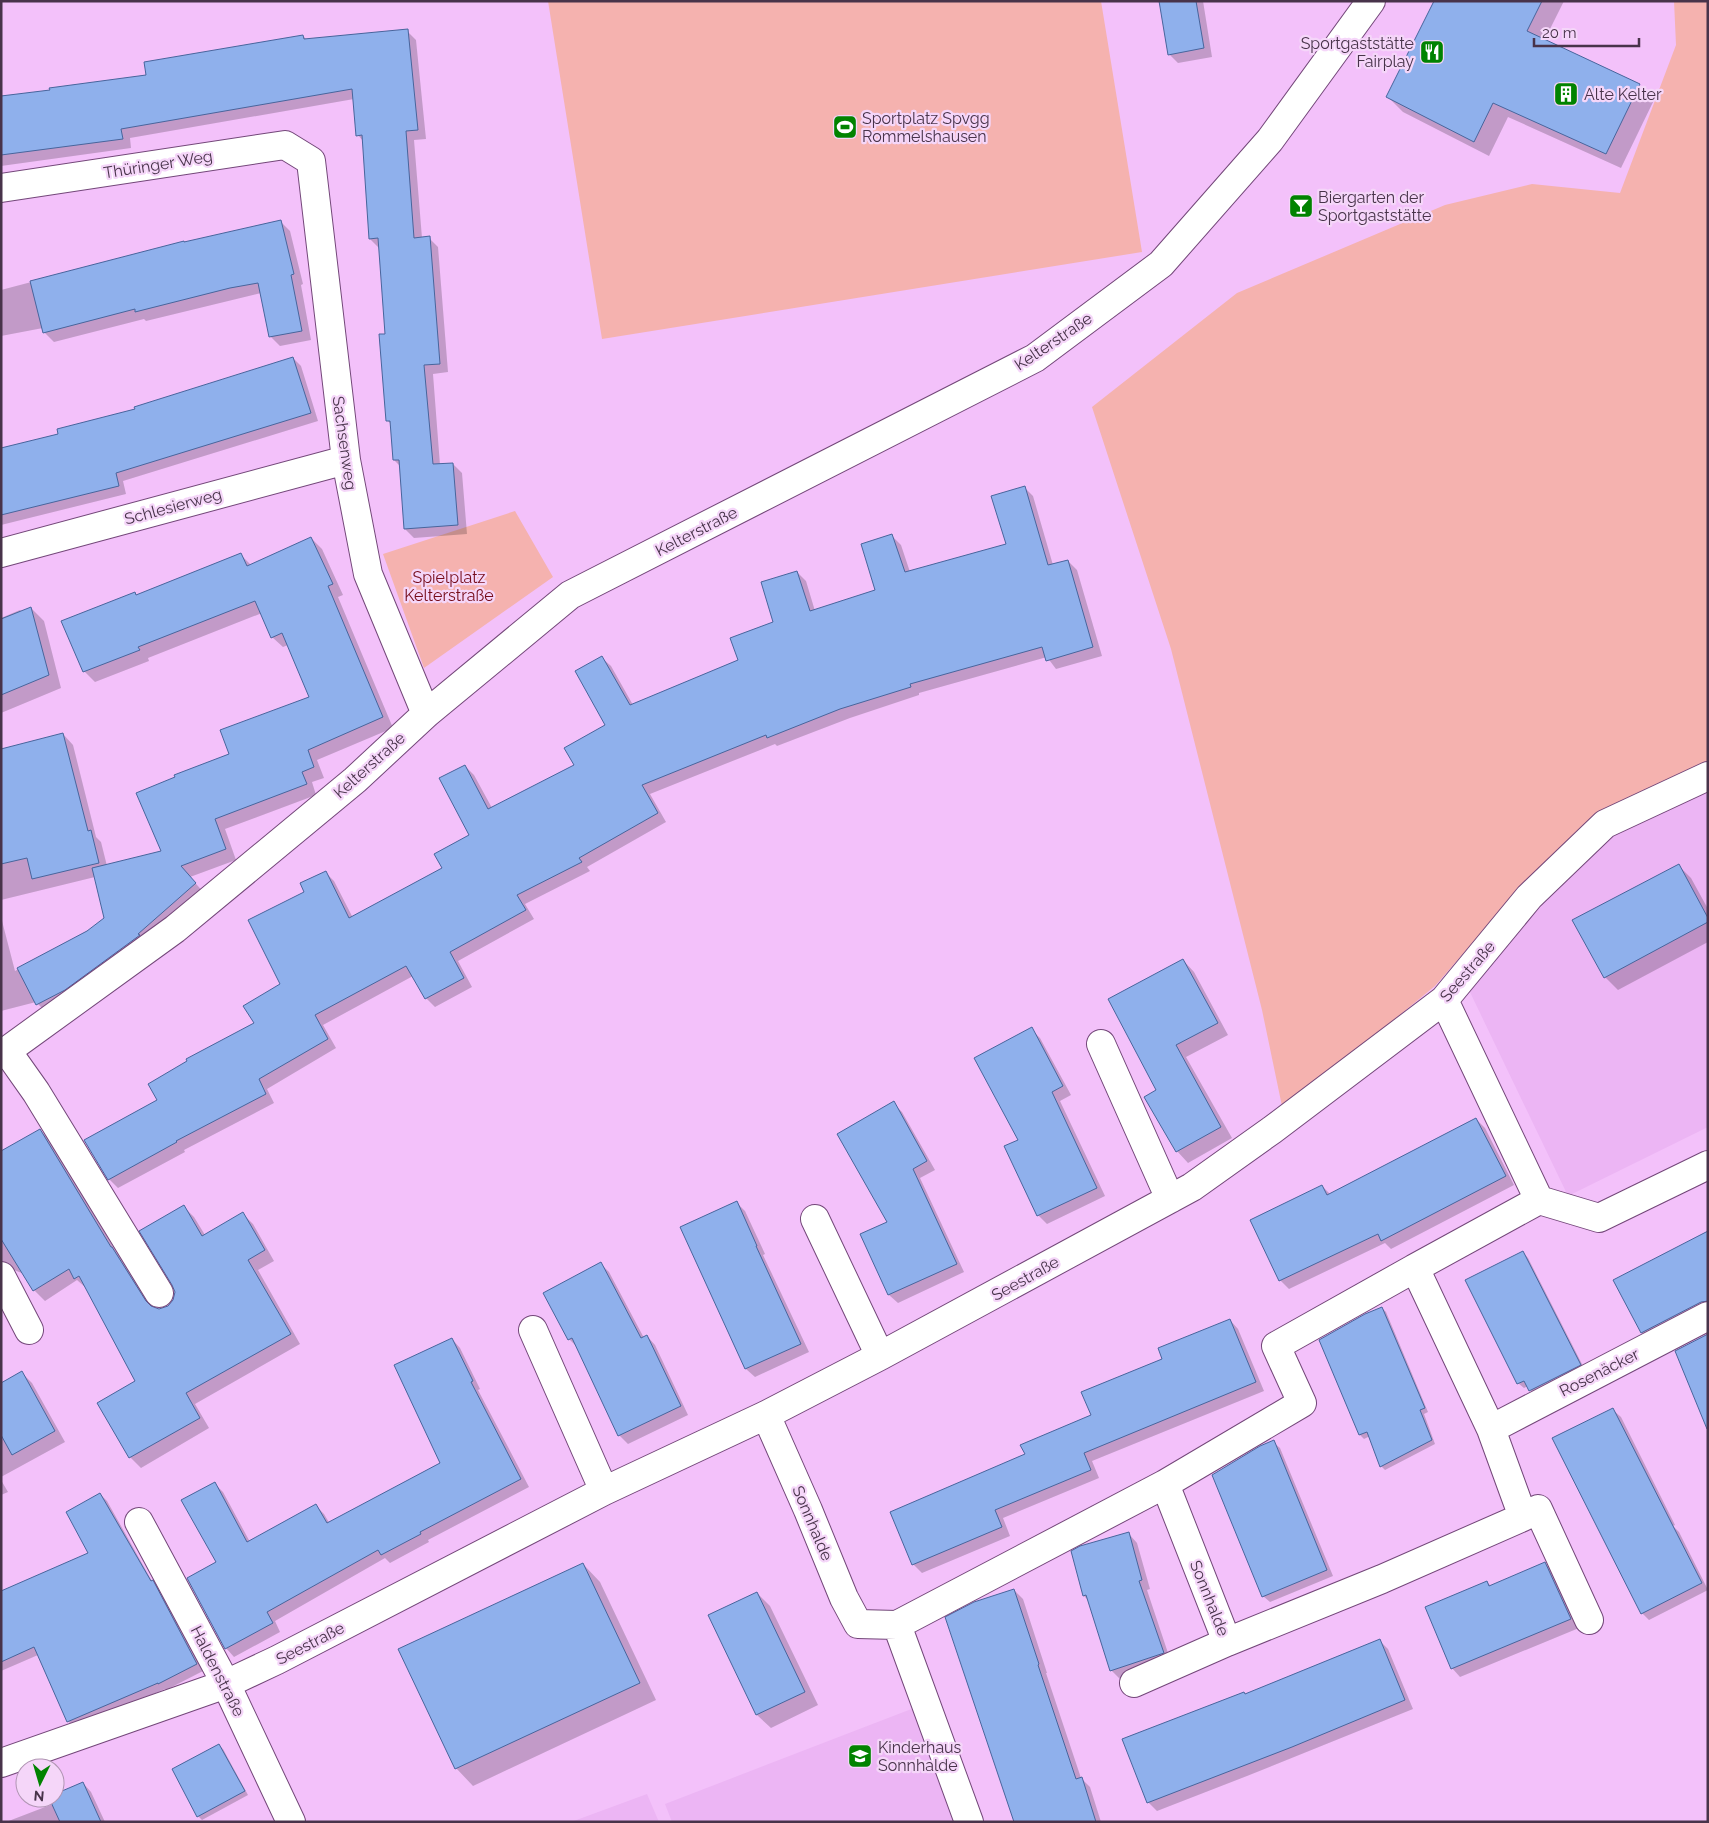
<svg xmlns="http://www.w3.org/2000/svg" width="1709" height="1823" font-family="Raleway,sans-serif">
	<style>
		.built { fill: #ecb5f4 }
		.green { fill: #f5b2af }
		.shadow { fill: #0003 }
		.building { fill: #8fb0ec; stroke: #48659c }
		.lines { fill: none; stroke-linecap: round; stroke-linejoin: round }
		.minor-casing { stroke: #734779; stroke-width: 30 }
		.minor { stroke: #fff; stroke-width: 28 }
		.labels { text-anchor: middle; stroke-width: 4.5; stroke-linejoin: round; paint-order: stroke }
		.poi-label { font-size: 16px; fill: #48334a; stroke: #f5d6f9; text-anchor: start }
		.street-label { font-size: 16px; fill: #48334a; stroke: #f5d6f9 }
		.park-label { font-size: 16px; fill: #750b19; stroke: #f5d6f9 }
	</style>
	<rect width="100%" height="100%" fill="#f3c1fa"/>
	<path class="built" d="M 1708,789 L 1708,1127 L 1568,1196 L 1468,988 L 1536,906 L 1609,837 Z
		M 914,1708 L 956,1822 L 672,1822 L 665,1804 Z
		M 647,1794 L 659,1822 L 571,1822 Z"/>
	<path class="green" d="M 548,1 L 1101,1 L 1142,252 L 602,339 Z
		M 1674,1 L 1708,1 L 1708,763 L 1520,888 L 1435,986 L 1283,1111 L 1262,1010 L 1171,649 L 1092,407 L 1237,293 L 1445,205 L 1532,184 L 1620,193 L 1676,45 Z
		M 515,511 L 553,577 L 424,668 L 383,554 Z"/>
	<path class="shadow" d="M 1160,1 L 1203,1 L 1212,57 L 1178,63 L 1169,54 Z
		M 1435,1 L 1564,1 L 1544,41 L 1639,85 L 1654,100 L 1621,168 L 1508,117 L 1489,156 L 1403,112 L 1388,97 Z
		M 407,31 L 416,40 L 426,139 L 414,140 L 422,238 L 429,238 L 438,247 L 448,372 L 433,374 L 440,465 L 453,464 L 462,473 L 467,534 L 414,538 L 405,529 L 400,466 L 394,460 L 392,425 L 387,420 L 387,335 L 380,249 L 370,239 L 363,141 L 358,135 L 354,99 L 130,138 L 131,148 L 1,166 L 1,98 L 148,76 L 303,36 L 307,40 Z
		M 280,221 L 290,231 L 303,284 L 301,285 L 311,340 L 280,346 L 270,336 L 261,293 L 146,321 L 144,319 L 54,342 L 44,332 L 43,328 L 1,336 L 1,290 L 183,242 L 184,243 Z
		M 293,358 L 301,366 L 318,421 L 123,481 L 126,494 L 1,525 L 1,449 L 60,434 Z
		M 1024,487 L 1033,496 L 1053,565 L 1068,561 L 1077,570 L 1102,656 L 1056,669 L 1047,657 L 919,693 L 919,695 L 850,718 L 777,746 L 775,744 L 650,794 L 666,822 L 587,867 L 590,871 L 525,904 L 534,919 L 458,961 L 472,987 L 435,1007 L 426,998 L 413,976 L 323,1025 L 336,1048 L 267,1089 L 274,1103 L 184,1150 L 185,1152 L 118,1188 L 109,1179 L 159,1100 L 256,1024 L 281,985 L 306,893 L 325,872 L 334,881 L 353,918 L 444,868 L 470,836 L 465,766 L 474,775 L 492,808 L 576,765 L 607,726 L 602,658 L 611,666 L 633,705 L 739,660 L 775,622 L 797,572 L 806,581 L 815,611 L 877,591 L 892,536 L 901,545 L 910,572 L 1007,545 Z
		M 311,538 L 322,549 L 343,595 L 338,597 L 393,728 L 317,760 L 324,778 L 312,782 L 316,795 L 225,829 L 236,860 L 190,877 L 205,894 L 48,1014 L 36,1002 L 1,1011 L 1,917 L 15,971 L 87,932 L 105,919 L 95,877 L 1,900 L 1,750 L 63,734 L 73,745 L 96,837 L 101,842 L 107,866 L 163,852 L 231,755 L 311,698 L 288,645 L 283,647 L 272,637 L 262,613 L 148,658 L 149,661 L 95,682 L 84,671 L 136,596 L 241,555 L 251,565 Z
		M 31,608 L 44,621 L 61,688 L 1,713 L 1,618 L 20,610 L 22,612 Z
		M 1678,865 L 1691,878 L 1708,909 L 1708,942 L 1618,990 L 1605,977 Z
		M 1183,960 L 1194,972 L 1228,1035 L 1186,1057 L 1232,1138 L 1188,1163 L 1177,1151 L 1158,1090 Z
		M 1031,1029 L 1040,1038 L 1071,1095 L 1060,1101 L 1105,1196 L 1047,1224 L 1038,1215 L 1020,1140 Z
		M 893,1103 L 902,1112 L 935,1170 L 920,1178 L 964,1272 L 898,1303 L 889,1295 L 862,1234 L 889,1222 Z
		M 1476,1119 L 1485,1128 L 1514,1185 L 1391,1249 L 1385,1243 L 1289,1289 L 1280,1280 L 1322,1186 L 1330,1194 Z
		M 40,1130 L 50,1140 L 117,1253 L 122,1259 L 153,1308 L 160,1310 L 168,1307 L 174,1301 L 184,1207 L 194,1217 L 205,1235 L 243,1214 L 253,1224 L 274,1261 L 258,1270 L 300,1344 L 195,1404 L 209,1428 L 141,1468 L 130,1457 L 136,1382 L 86,1288 L 77,1280 L 45,1301 L 34,1290 L 24,1274 L 14,1270 L 1,1275 L 1,1153 Z
		M 736,1202 L 745,1211 L 765,1254 L 763,1255 L 809,1352 L 755,1377 L 746,1369 L 682,1228 Z
		M 1708,1232 L 1708,1305 L 1646,1337 L 1642,1333 L 1615,1280 Z
		M 1523,1252 L 1528,1258 L 1585,1370 L 1535,1396 L 1528,1386 L 1524,1388 L 1518,1383 Z
		M 600,1263 L 609,1272 L 644,1338 L 647,1336 L 655,1345 L 688,1415 L 628,1444 L 619,1435 L 577,1347 L 569,1339 Z
		M 1382,1308 L 1386,1312 L 1428,1412 L 1424,1414 L 1435,1444 L 1385,1470 L 1381,1466 L 1370,1436 L 1364,1439 L 1360,1435 L 1320,1340 Z
		M 1230,1320 L 1238,1329 L 1264,1391 L 1092,1461 L 1099,1478 L 1003,1518 L 1010,1536 L 922,1573 L 913,1564 L 1026,1455 L 1092,1416 L 1164,1360 Z
		M 452,1339 L 460,1348 L 480,1389 L 478,1390 L 529,1487 L 428,1540 L 429,1542 L 390,1563 L 385,1558 L 275,1621 L 280,1632 L 234,1657 L 226,1648 L 217,1562 L 214,1483 L 223,1492 L 250,1542 L 316,1506 L 324,1514 L 330,1524 L 441,1463 Z
		M 22,1373 L 32,1383 L 65,1442 L 1,1477 L 1,1384 Z
		M 1613,1410 L 1621,1417 L 1675,1525 L 1673,1526 L 1679,1532 L 1708,1590 L 1649,1620 L 1642,1613 Z
		M 1273,1442 L 1280,1448 L 1333,1576 L 1270,1602 L 1263,1596 Z
		M 1,1480 L 8,1492 L 1,1495 Z
		M 100,1494 L 107,1501 L 153,1583 L 159,1588 L 203,1671 L 166,1690 L 165,1689 L 75,1728 L 68,1721 L 38,1655 L 1,1671 L 1,1599 L 90,1553 Z
		M 1129,1534 L 1137,1543 L 1150,1589 L 1147,1590 L 1171,1662 L 1120,1679 L 1111,1670 L 1088,1600 L 1084,1596 Z
		M 1545,1563 L 1553,1572 L 1579,1628 L 1460,1677 L 1452,1668 L 1487,1582 L 1491,1586 Z
		M 583,1564 L 600,1582 L 656,1700 L 473,1786 L 456,1768 Z
		M 1014,1590 L 1023,1599 L 1047,1673 L 1046,1673 L 1081,1778 L 1090,1787 L 1101,1822 L 1021,1822 Z
		M 757,1593 L 770,1606 L 818,1705 L 771,1728 L 757,1715 L 710,1616 Z
		M 1379,1640 L 1388,1649 L 1413,1709 L 1247,1776 L 1157,1811 L 1148,1802 L 1246,1695 Z
		M 219,1745 L 223,1749 L 248,1795 L 202,1820 L 198,1816 Z
		M 83,1783 L 91,1792 L 105,1822 L 6,1822 L 53,1804 L 50,1798 L 55,1798 L 55,1796 Z"/>
	<path class="building" d="M 1159,1 L 1196,1 L 1204,48 L 1168,55 Z
		M 1434,1 L 1542,1 L 1527,31 L 1640,84 L 1606,154 L 1493,103 L 1474,142 L 1386,97 Z
		M 408,29 L 418,130 L 406,131 L 414,238 L 430,236 L 440,364 L 424,365 L 433,464 L 453,463 L 458,525 L 404,529 L 399,460 L 393,460 L 390,421 L 386,421 L 379,334 L 385,334 L 378,238 L 369,239 L 362,135 L 356,136 L 352,89 L 121,129 L 123,139 L 1,155 L 1,96 L 50,90 L 49,88 L 146,75 L 144,62 L 303,35 L 304,39 Z
		M 281,220 L 294,274 L 291,275 L 302,331 L 269,337 L 258,283 L 230,288 L 135,312 L 135,309 L 43,333 L 30,281 L 184,241 L 184,242 Z
		M 293,357 L 311,413 L 116,473 L 119,486 L 1,515 L 1,448 L 58,434 L 57,429 L 135,409 L 134,407 Z
		M 1025,486 L 1048,565 L 1068,560 L 1093,647 L 1046,661 L 1042,647 L 910,684 L 911,687 L 840,709 L 767,738 L 766,735 L 642,785 L 658,813 L 579,858 L 582,862 L 517,895 L 526,910 L 450,952 L 464,978 L 425,999 L 406,966 L 315,1015 L 328,1039 L 259,1079 L 266,1094 L 176,1141 L 177,1142 L 108,1180 L 84,1140 L 157,1100 L 148,1084 L 187,1061 L 186,1059 L 254,1023 L 243,1006 L 280,984 L 248,920 L 304,892 L 300,883 L 326,871 L 349,918 L 442,868 L 434,854 L 469,835 L 439,778 L 465,765 L 488,809 L 574,765 L 564,748 L 605,725 L 575,671 L 602,656 L 630,705 L 738,660 L 730,638 L 773,622 L 761,582 L 797,571 L 810,611 L 875,590 L 861,544 L 892,534 L 905,572 L 1006,544 L 991,496 Z
		M 311,537 L 333,584 L 328,586 L 383,717 L 308,750 L 314,767 L 302,772 L 307,784 L 215,819 L 226,849 L 181,866 L 196,883 L 138,934 L 140,935 L 65,990 L 36,1005 L 17,968 L 87,931 L 104,918 L 92,868 L 161,851 L 136,793 L 175,777 L 174,775 L 229,754 L 220,730 L 309,697 L 282,633 L 271,638 L 255,601 L 138,647 L 140,650 L 83,672 L 61,621 L 135,592 L 136,595 L 241,553 L 247,566 Z
		M 31,607 L 49,675 L 1,695 L 1,619 Z
		M 63,733 L 88,831 L 91,830 L 99,863 L 32,879 L 27,858 L 1,864 L 1,749 Z
		M 1679,864 L 1708,918 L 1708,922 L 1604,978 L 1572,920 Z
		M 1183,959 L 1218,1023 L 1176,1045 L 1221,1127 L 1176,1152 L 1144,1097 L 1156,1090 L 1108,999 Z
		M 1032,1027 L 1063,1086 L 1052,1092 L 1097,1188 L 1037,1216 L 1004,1146 L 1018,1140 L 974,1058 Z
		M 894,1101 L 927,1161 L 913,1169 L 957,1264 L 888,1295 L 860,1234 L 887,1222 L 837,1134 Z
		M 1476,1118 L 1506,1176 L 1381,1241 L 1378,1234 L 1279,1281 L 1250,1220 L 1322,1185 L 1327,1195 Z
		M 40,1129 L 111,1247 L 112,1247 L 146,1301 L 151,1306 L 159,1309 L 168,1306 L 173,1300 L 175,1292 L 172,1285 L 139,1231 L 184,1205 L 202,1236 L 243,1212 L 265,1250 L 248,1260 L 291,1334 L 186,1393 L 200,1418 L 129,1458 L 97,1403 L 135,1381 L 79,1276 L 74,1279 L 69,1269 L 33,1291 L 1,1239 L 1,1151 Z
		M 737,1201 L 757,1246 L 756,1246 L 801,1344 L 745,1369 L 680,1227 Z
		M 1708,1231 L 1708,1301 L 1701,1302 L 1641,1333 L 1613,1280 Z
		M 1523,1251 L 1581,1365 L 1529,1391 L 1524,1381 L 1517,1384 L 1465,1280 Z
		M 601,1262 L 641,1338 L 647,1335 L 681,1406 L 618,1436 L 572,1338 L 568,1340 L 543,1293 Z
		M 1382,1307 L 1425,1408 L 1420,1410 L 1432,1440 L 1380,1467 L 1367,1432 L 1359,1435 L 1319,1340 L 1365,1314 Z
		M 1230,1319 L 1256,1382 L 1084,1453 L 1091,1470 L 995,1510 L 1002,1527 L 912,1565 L 890,1512 L 1025,1454 L 1020,1445 L 1091,1415 L 1081,1392 L 1162,1359 L 1158,1348 Z
		M 1708,1334 L 1708,1429 L 1707,1429 L 1675,1351 Z
		M 452,1338 L 473,1381 L 471,1382 L 521,1479 L 420,1532 L 421,1534 L 381,1555 L 378,1550 L 267,1612 L 273,1623 L 225,1649 L 187,1578 L 216,1562 L 181,1500 L 215,1482 L 247,1542 L 316,1504 L 327,1523 L 440,1463 L 394,1365 Z
		M 22,1371 L 55,1431 L 12,1455 L 1,1435 L 1,1383 Z
		M 1613,1408 L 1702,1583 L 1641,1614 L 1552,1438 Z
		M 1274,1440 L 1327,1570 L 1262,1597 L 1212,1475 L 1260,1446 Z
		M 100,1493 L 151,1581 L 153,1580 L 197,1664 L 158,1684 L 158,1683 L 67,1722 L 34,1647 L 1,1662 L 1,1591 L 88,1553 L 66,1512 Z
		M 1129,1532 L 1142,1580 L 1139,1581 L 1164,1653 L 1110,1671 L 1086,1595 L 1083,1596 L 1071,1551 L 1080,1546 Z
		M 1545,1562 L 1571,1619 L 1451,1669 L 1425,1607 L 1487,1581 L 1489,1586 Z
		M 583,1563 L 640,1683 L 455,1769 L 398,1649 Z
		M 1014,1589 L 1039,1664 L 1038,1665 L 1076,1779 L 1082,1777 L 1096,1822 L 1014,1822 L 945,1617 L 974,1602 Z
		M 757,1592 L 805,1692 L 756,1715 L 708,1615 Z
		M 1380,1639 L 1405,1700 L 1292,1747 L 1147,1803 L 1122,1739 L 1244,1692 L 1245,1694 Z
		M 219,1744 L 245,1791 L 197,1817 L 172,1769 Z
		M 83,1782 L 101,1822 L 60,1822 L 49,1798 L 55,1798 L 55,1794 Z"/>
	<g class="lines">
		<defs>
			<path id="minor" d="M 1,188 L 285,145 L 311,161 L 346,460 L 368,574 L 426,714
				M 1,553 L 346,460
				M 1101,1044 L 1170,1199
				M 7,1051 L 36,1092 L 159,1293
				M 1,1055 L 175,929 L 355,780 L 426,714 L 570,595 L 1035,358 L 1161,264 L 1270,140 L 1371,1
				M 1539,1200 L 1599,1218 L 1708,1165
				M 815,1219 L 880,1356
				M 1,1276 L 29,1330
				M 533,1330 L 604,1491
				M 766,1415 L 808,1510 L 844,1598 L 858,1624 L 897,1625 L 969,1822
				M 1491,1429 L 1708,1316
				M 1165,1484 L 1302,1403 L 1276,1346 L 1415,1268
				M 1523,1517 L 1538,1509 L 1589,1620
				M 139,1522 L 226,1684 L 291,1822
				M 897,1625 L 1165,1484 L 1227,1642 L 1382,1579 L 1523,1517 L 1491,1429 L 1415,1268 L 1539,1200 L 1444,1000
				M 1134,1683 L 1227,1642
				M 1,1763 L 226,1684 L 277,1660 L 604,1491 L 766,1415 L 880,1356 L 1192,1187 L 1272,1130 L 1444,1000 L 1529,897 L 1605,824 L 1708,776"/>
		</defs>
		<use href="#minor" class="minor-casing"/>
		<use href="#minor" class="minor"/>
	</g>
	<defs>
		<symbol id="restaurant-square" viewBox="-11 -11 22 22"><rect x="-9" y="-9" width="18" height="18" rx="4" fill="#018300" stroke="#f5d6f9"/><path d="M-5-6h1v4h1v-4h1v4h1v-4h1v5L-1.5 .5V6h-2V.5L-5-1ZM5-6V6H3V1.5H1.5Q1.5-4 5-6Z" fill="#fff"/></symbol>
		<symbol id="building-square" viewBox="-11 -11 22 22"><rect x="-9" y="-9" width="18" height="18" rx="4" fill="#018300" stroke="#f5d6f9"/><path d="M-4-6H4V6H1V3H-1V6H-4ZM-2.5-4.3h1.7v1.8h-1.7ZM.8-4.3h1.7v1.8H.8ZM-2.5-1h1.7V.8h-1.7ZM.8-1h1.7V.8H.8Z" fill="#fff"/></symbol>
		<symbol id="stadium-square" viewBox="-11 -11 22 22"><rect x="-9" y="-9" width="18" height="18" rx="4" fill="#018300" stroke="#f5d6f9"/><path d="M0-5a6.5 5 0 1 0 0 10a6.5 5 0 1 0 0-10ZM-3.5-1.8h7v3.6h-7Z" fill="#fff"/></symbol>
		<symbol id="bar-square" viewBox="-11 -11 22 22"><rect x="-9" y="-9" width="18" height="18" rx="4" fill="#018300" stroke="#f5d6f9"/><path d="M-6-5H6L.8 .8V4.5H3.5V6h-7V4.5H-.8V.8Z" fill="#fff"/></symbol>
		<symbol id="school-square" viewBox="-11 -11 22 22"><rect x="-9" y="-9" width="18" height="18" rx="4" fill="#018300" stroke="#f5d6f9"/><path d="M0-5L7-2L0 1L-7-2ZM-4 1L0 2.5L4 1V4Q0 6-4 4Z" fill="#fff"/></symbol>
	</defs>
	<g fill-rule="evenodd">
		<use href="#restaurant-square" x="1418" y="38" width="28" height="28"/>
		<use href="#building-square" x="1552" y="80" width="28" height="28"/>
		<use href="#stadium-square" x="831" y="113" width="28" height="28"/>
		<use href="#bar-square" x="1287" y="192" width="28" height="28"/>
		<use href="#school-square" x="846" y="1742" width="28" height="28"/>
	</g>
	<g class="labels">
		<g class="poi-label">
			<text x="1414" y="49" text-anchor="end">Sportgaststätte<tspan x="1414" dy="18">Fairplay</tspan></text>
			<text x="1584" y="100">Alte Kelter</text>
			<text x="862" y="124">Sportplatz Spvgg<tspan x="862" dy="18">Rommelshausen</tspan></text>
			<text x="1318" y="203">Biergarten der<tspan x="1318" dy="18">Sportgaststätte</tspan></text>
			<text x="878" y="1753">Kinderhaus<tspan x="878" dy="18">Sonnhalde</tspan></text>
		</g>
		<g class="street-label">
			<text transform="translate(158 164) rotate(-9)" y="6">Thüringer Weg</text>
			<text transform="translate(1053 341) rotate(-34)" y="6">Kelterstraße</text>
			<text transform="translate(345 443) rotate(82)" y="6">Sachsenweg</text>
			<text transform="translate(173 506) rotate(-15)" y="6">Schlesierweg</text>
			<text transform="translate(696 531) rotate(-27)" y="6">Kelterstraße</text>
			<text transform="translate(369 765) rotate(-42)" y="6">Kelterstraße</text>
			<text transform="translate(1467 971) rotate(-49)" y="6">Seestraße</text>
			<text transform="translate(1025 1278) rotate(-29)" y="6">Seestraße</text>
			<text transform="translate(1599 1372) rotate(-27)" y="6">Rosenäcker</text>
			<text transform="translate(813 1523) rotate(67)" y="6">Sonnhalde</text>
			<text transform="translate(1210 1598) rotate(68)" y="6">Sonnhalde</text>
			<text transform="translate(310 1643) rotate(-27)" y="6">Seestraße</text>
			<text transform="translate(218 1671) rotate(63)" y="6">Haldenstraße</text>
		</g>
		<g class="park-label">
			<text x="449" y="583">Spielplatz<tspan x="449" dy="18">Kelterstraße</tspan></text>
		</g>
	</g>
	<rect width="1709" height="1823" fill="none" stroke="#48334a" stroke-width="5"/>
	<g transform="translate(40 1783) rotate(185)"><circle r="24" fill="#f5d6f9" stroke="#b095b3"/>
	<path d="M0-4L9 19L0 12L-9 19Z" fill="#018300"/>
	<text y="-8" font-size="14" font-weight="bold" text-anchor="middle" fill="#48334a">N</text>
	</g>
	<path d="M1534 38v8h105v-8" fill="none" stroke="#48334a" stroke-width="2.5"/>
	<text x="1542" y="38" font-size="15" fill="#48334a" stroke="#f5d6f9" stroke-width="4" paint-order="stroke">20 m</text>
</svg>
